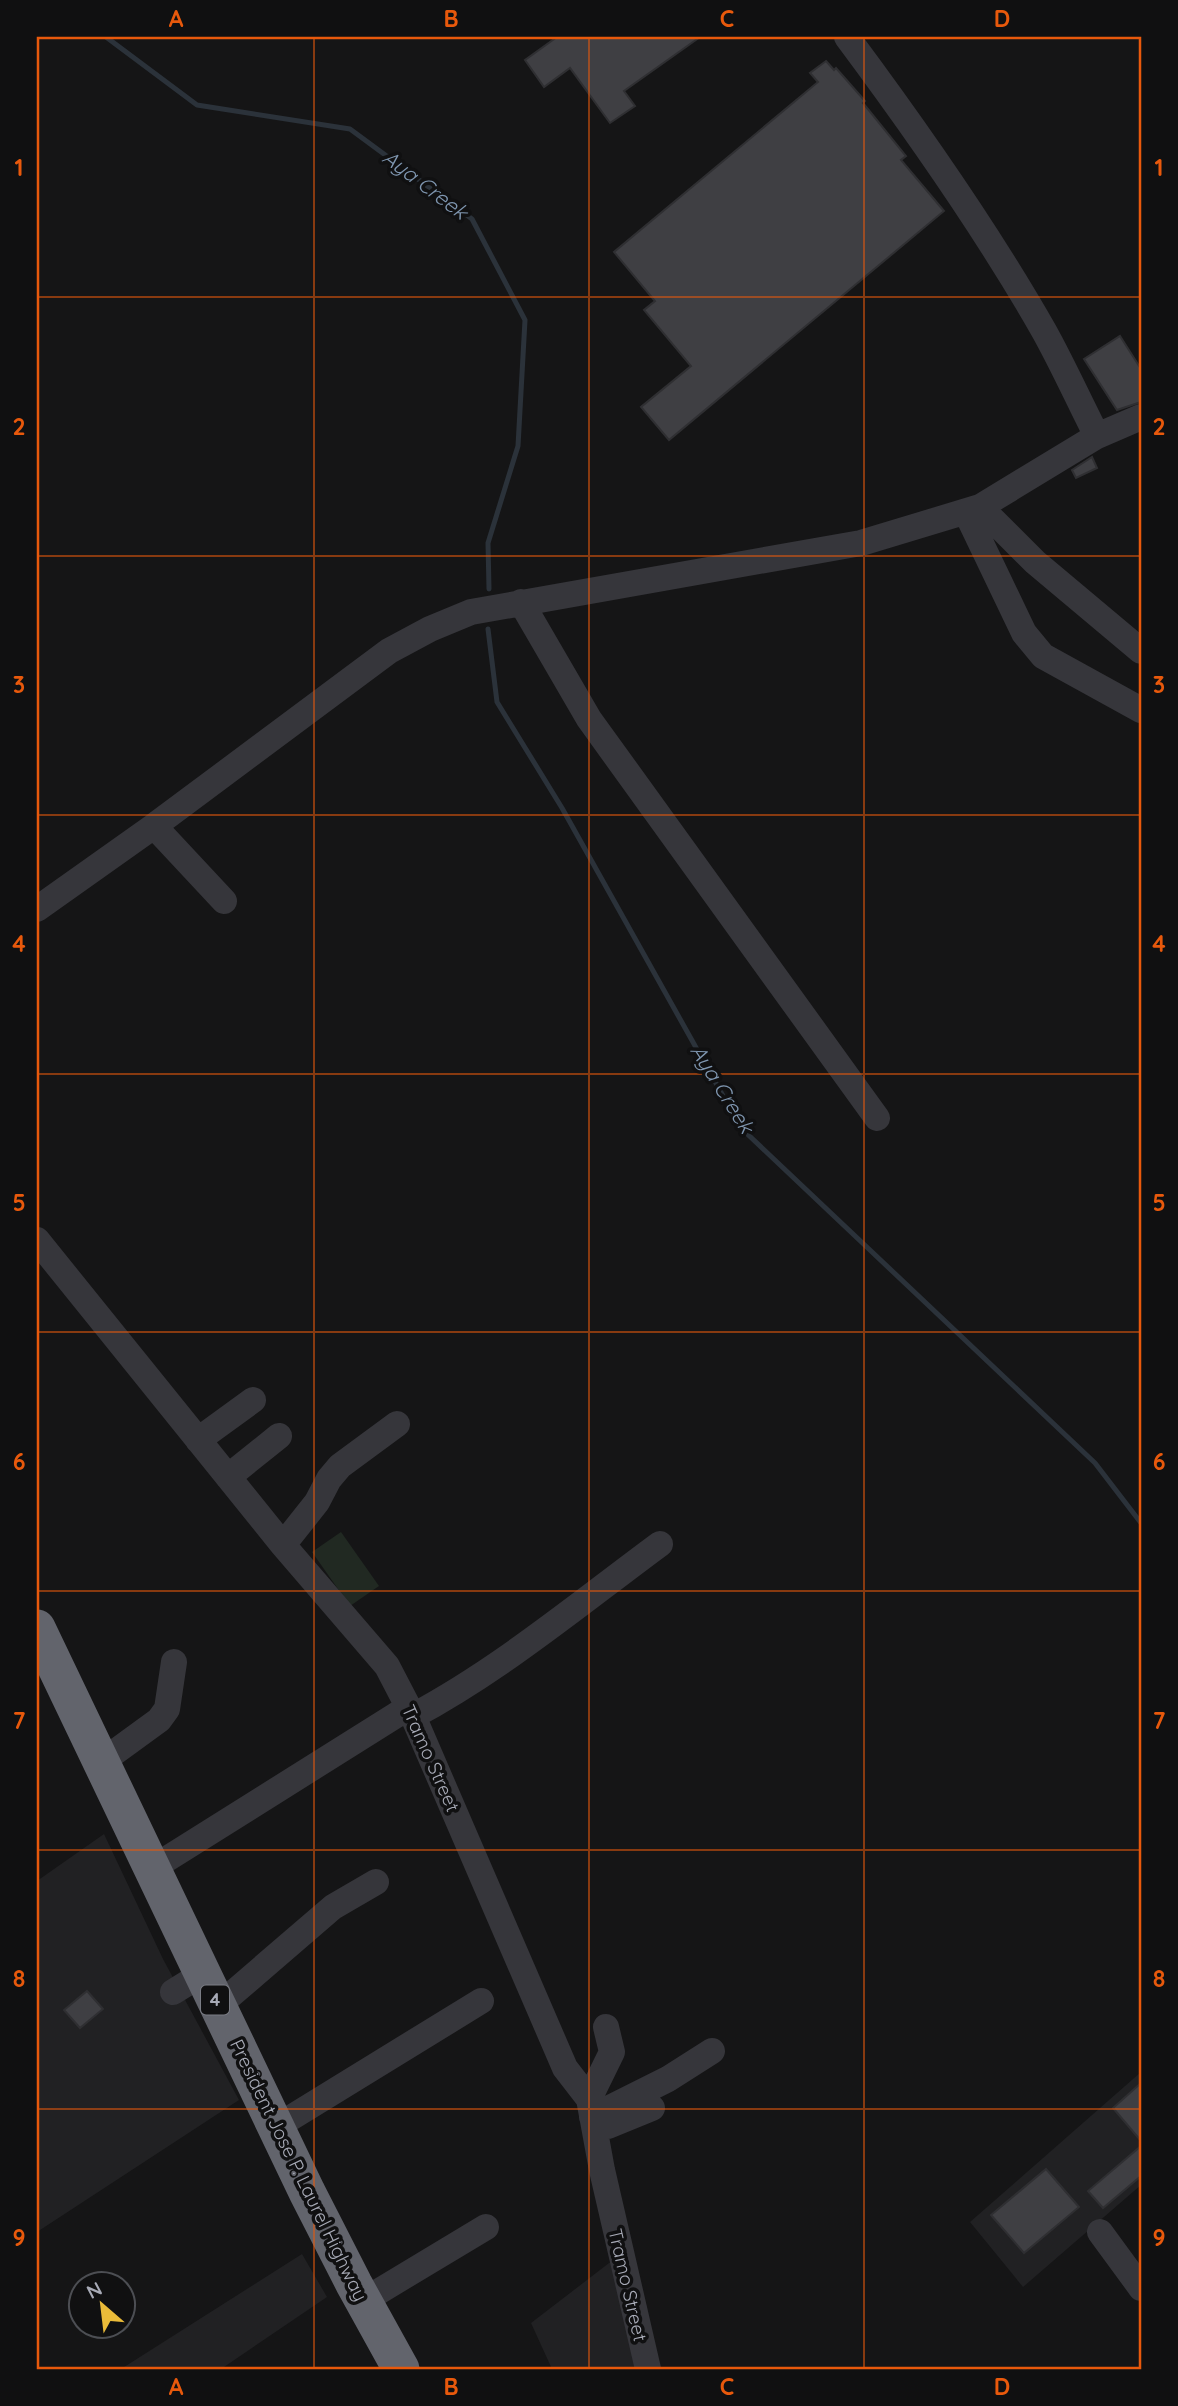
<svg xmlns="http://www.w3.org/2000/svg" width="1178" height="2406" font-family="Quicksand,sans-serif">
	<style>
		.built { fill: #212123 }
		.green { fill: #212922 }
		.lines { fill: none; stroke-linecap: round; stroke-linejoin: round }
		.stream { stroke: #2b323a; stroke-width: 5 }
		.building { fill: #3f3f43; stroke: #2f2f32; stroke-width: 2 }
		.minor { stroke: #36363b; stroke-width: 26 }
		.highway { stroke: #62646c; stroke-width: 37 }
		.grid { fill: none; stroke: #e8590c; stroke-width: 2; stroke-opacity: 0.55 }
		.labels { text-anchor: middle; stroke-width: 7; stroke-linejoin: round; paint-order: stroke }
		.shield { fill: #101011; stroke: #7a7c84; stroke-width: 2 }
		.shield-label { font-size: 18px; font-weight: bold; fill: #a7aab6 }
		.street-label { font-size: 19px; fill: #a7aab6; stroke: #101011 }
		.water-label { font-size: 21px; font-style: italic; fill: #7f96b0; stroke: #101011 }
		.neatline { fill: none; stroke: #e8590c; stroke-width: 2.5 }
		.grid-label { font-size: 23px; text-anchor: middle; font-weight: bold; fill: #e8590c }
	</style>
	<rect width="100%" height="100%" fill="#151516"/>
	<path class="built" d="M 104,1834 L 163,1959 L 239,2100 L 37,2232 L 37,1881 Z
		M 1141,2072 L 1141,2185 L 1023,2287 L 970,2222 Z
		M 302,2254 L 327,2297 L 221,2369 L 121,2369 Z
		M 613,2260 L 638,2369 L 552,2369 L 531,2323 Z"/>
	<path class="green" d="M 341,1532 L 379,1586 L 350,1606 L 312,1552 Z"/>
	<g class="lines">
		<path class="stream" d="M 106,37 L 197,105 L 350,129 L 472,219 L 525,320 L 518,446 L 488,543 L 489,589
			M 488,629 L 497,702 L 562,808 L 741,1128 L 1095,1463 L 1141,1523"/>
	</g>
	<path class="building" d="M 557,37 L 700,37 L 624,91 L 635,106 L 610,123 L 570,68 L 544,87 L 525,60 Z
		M 826,61 L 834,70 L 836,68 L 865,101 L 863,103 L 906,156 L 901,160 L 944,211 L 669,440 L 641,407 L 691,366 L 644,310 L 655,301 L 614,252 L 818,82 L 810,73 Z
		M 1120,336 L 1141,369 L 1141,402 L 1117,410 L 1084,359 Z
		M 1092,457 L 1097,468 L 1076,478 L 1072,470 Z
		M 87,1991 L 103,2009 L 80,2028 L 64,2010 Z
		M 1141,2083 L 1141,2141 L 1113,2108 Z
		M 1141,2146 L 1141,2176 L 1103,2208 L 1088,2191 Z
		M 1046,2169 L 1079,2207 L 1024,2253 L 991,2215 Z"/>
	<g class="lines">
		<path class="minor" d="M 847,37 C 917,131 986,229 1044,331 C 1063,365 1079,401 1097,436
			M 980,507 L 1035,562 L 1141,651
			M 966,512 L 1024,633 L 1043,656 L 1141,710
			M 521,602 L 589,719 L 877,1118
			M 154,826 L 224,901
			M 37,909 L 154,826 L 389,651 L 430,629 L 471,612 L 861,543 L 980,507 L 1097,436 L 1141,417
			M 37,1240 L 283,1545 L 387,1666 L 413,1716 L 565,2068 L 589,2099 L 602,2170 L 648,2369
			M 198,1440 L 253,1400
			M 228,1477 L 279,1436
			M 283,1545 L 317,1502 L 329,1479 L 340,1466 L 397,1424
			M 413,1716 C 501,1669 580,1603 660,1544
			M 100,1763 L 159,1720 L 167,1709 L 174,1662
			M 151,1869 L 409,1707
			M 173,1992 L 202,1974
			M 218,2006 L 333,1907 L 376,1882
			M 589,2099 L 612,2052 L 606,2027
			M 592,2117 L 668,2079 L 712,2051
			M 608,2126 L 652,2108
			M 276,2127 L 481,2001
			M 1100,2232 L 1141,2288
			M 363,2301 L 486,2227"/>
		<path class="highway" d="M 37,1628 L 307,2192 L 354,2284 L 401,2369"/>
	</g>
	<path class="grid" d="M 314,37 L 314,2369M 589,37 L 589,2369M 864,37 L 864,2369M 37,297 L 1141,297M 37,556 L 1141,556M 37,815 L 1141,815M 37,1074 L 1141,1074M 37,1332 L 1141,1332M 37,1591 L 1141,1591M 37,1850 L 1141,1850M 37,2109 L 1141,2109"/>
	<g class="labels">
		<rect class="shield" x="201" y="1985.5" width="28" height="29" rx="5"/>
		<g class="shield-label">
			<text x="215" y="2006">4</text>
		</g>
		<g class="street-label">
			<text transform="translate(431 1758) rotate(66)" y="7">Tramo Street</text>
			<text transform="translate(299 2170) rotate(64)" y="7">President Jose P. Laurel Highway</text>
			<text transform="translate(628 2285) rotate(77)" y="7">Tramo Street</text>
		</g>
		<g class="water-label">
			<text transform="translate(425 185) rotate(37)" y="7">Aya Creek</text>
			<text transform="translate(722 1089) rotate(58)" y="7">Aya Creek</text>
		</g>
	</g>
	<rect width="1178" height="2406" fill="none" stroke="#101011" stroke-width="77"/>
	<g transform="translate(102 2305) rotate(332)"><circle r="33" fill="#101011" stroke="#4c4e53" stroke-width="2"/>
	<path d="M0-5L12 26L0 18L-12 26Z" fill="#eabb39"/>
	<text y="-10" font-size="19" font-weight="bold" text-anchor="middle" fill="#a7aab6">N</text>
	</g>
	<rect x="38" y="38" width="1102" height="2330" class="neatline"/>
	<g class="grid-label">
		<text x="176" y="27">A</text>
		<text x="451" y="27">B</text>
		<text x="727" y="27">C</text>
		<text x="1002" y="27">D</text>
		<text x="19" y="176">1</text>
		<text x="1159" y="176">1</text>
		<text x="19" y="435">2</text>
		<text x="1159" y="435">2</text>
		<text x="19" y="693">3</text>
		<text x="1159" y="693">3</text>
		<text x="19" y="952">4</text>
		<text x="1159" y="952">4</text>
		<text x="19" y="1211">5</text>
		<text x="1159" y="1211">5</text>
		<text x="19" y="1470">6</text>
		<text x="1159" y="1470">6</text>
		<text x="19" y="1729">7</text>
		<text x="1159" y="1729">7</text>
		<text x="19" y="1987">8</text>
		<text x="1159" y="1987">8</text>
		<text x="19" y="2246">9</text>
		<text x="1159" y="2246">9</text>
		<text x="176" y="2395">A</text>
		<text x="451" y="2395">B</text>
		<text x="727" y="2395">C</text>
		<text x="1002" y="2395">D</text>
	</g>
</svg>
